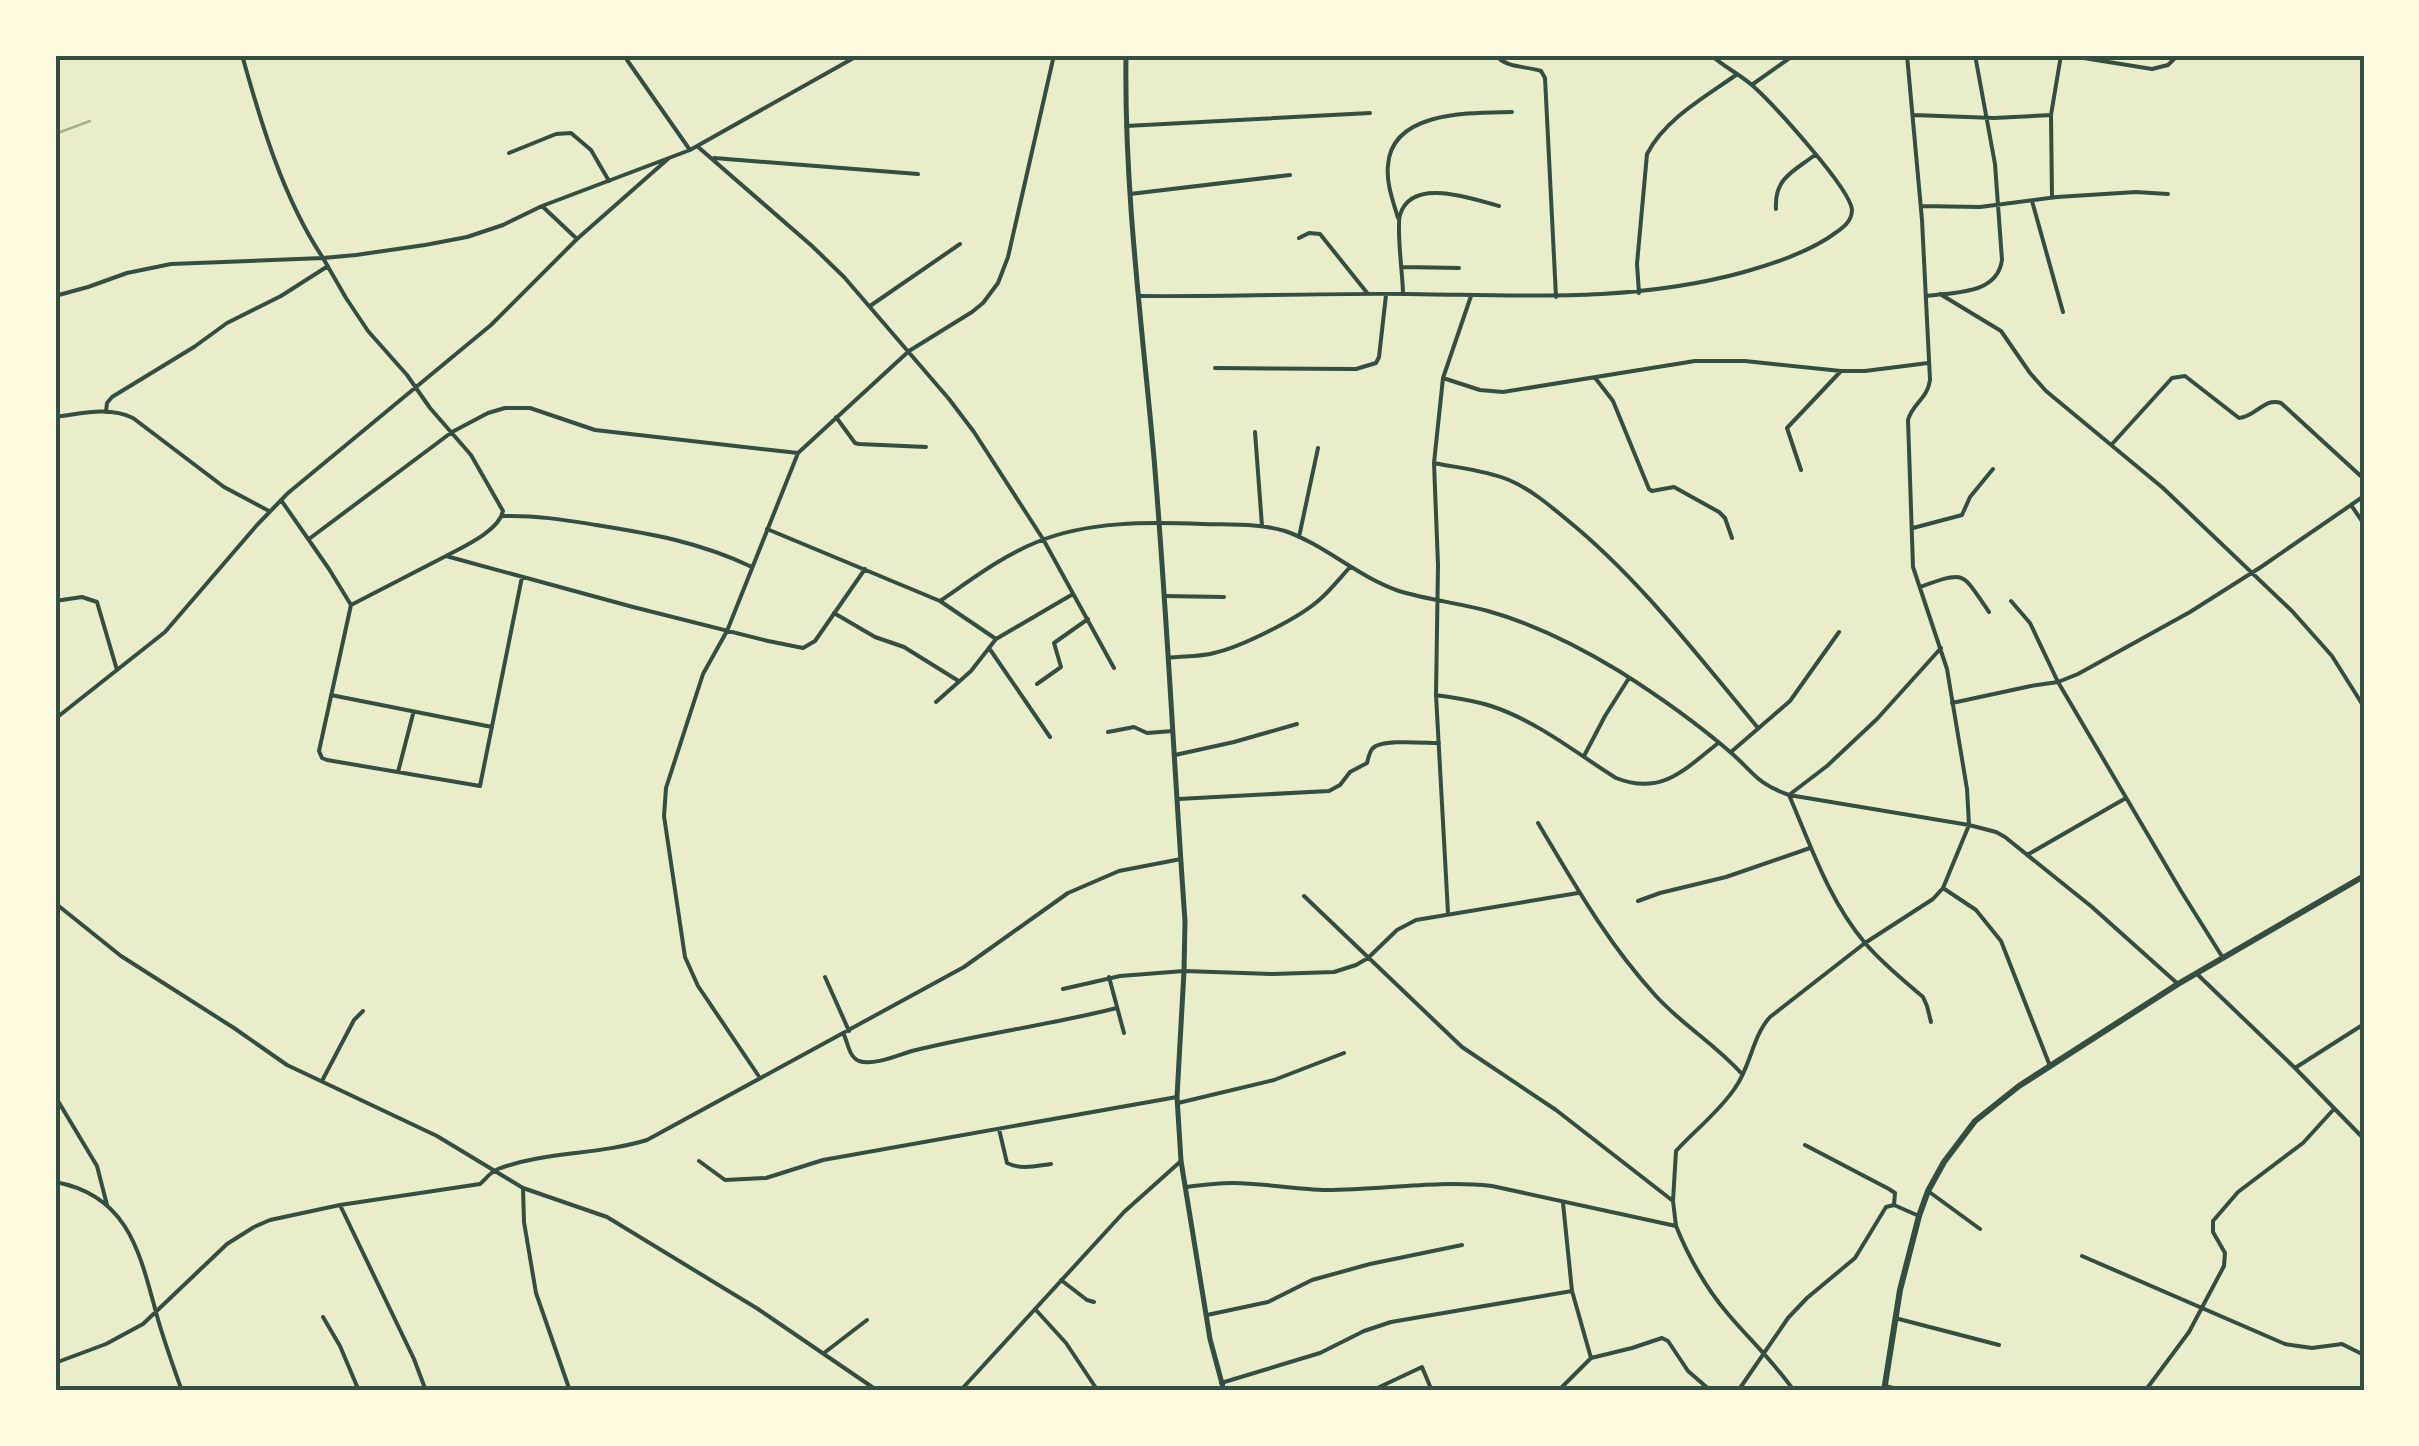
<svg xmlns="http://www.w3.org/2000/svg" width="2419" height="1446" font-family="'Alegreya Sans',sans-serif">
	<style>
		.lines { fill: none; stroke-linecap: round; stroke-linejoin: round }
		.stream { stroke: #a3b18a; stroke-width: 2.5 }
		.minor { stroke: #344e41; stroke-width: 4 }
		.tertiary { stroke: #344e41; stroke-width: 5 }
		.secondary { stroke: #344e41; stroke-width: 6 }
		.neatline { fill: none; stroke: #344e41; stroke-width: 4 }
	</style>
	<rect width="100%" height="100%" fill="#e9edc9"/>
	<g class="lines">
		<path class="stream" d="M 55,134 L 90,121"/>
		<path class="minor" d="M 242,55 C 261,123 283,198 323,258 L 356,255 L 425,245 L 467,237 L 503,225 L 542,206 L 690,150 L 859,55
			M 988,55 L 1004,58 L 1037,55
			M 1085,55 L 1126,58
			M 1496,55 C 1505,68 1526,66 1541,71 L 1545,78 L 1556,297
			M 2065,55 L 2152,69 L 2168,65 L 2178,55
			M 627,60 L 690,150
			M 1753,84 L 1794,55
			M 1913,115 L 1994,118 L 2051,115 L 2052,197
			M 2051,115 L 2061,55
			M 1126,126 L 1370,113
			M 697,146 L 812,246 L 844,277 L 949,399 L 974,432 L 1043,539 L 1114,668
			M 509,153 L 556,134 L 571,133 L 591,150 L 609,181
			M 714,158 L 918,174
			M 1130,194 L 1290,175
			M 2032,201 L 2063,312
			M 542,206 L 577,239
			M 1921,206 L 1980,207 L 2057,197 L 2136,192 L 2168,194
			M 1776,209 C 1774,178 1794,171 1815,155
			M 1398,218 C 1393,201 1386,183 1388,165 C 1392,110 1472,113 1512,112
			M 1299,238 L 1309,233 L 1320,234 L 1368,294
			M 1403,267 L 1459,268
			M 1639,293 L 1637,264 L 1647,154 C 1665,119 1705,97 1736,75
			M 1403,294 C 1403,276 1396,228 1400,215 C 1411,176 1473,199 1499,206
			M 1940,294 L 2001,331 L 2030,373 L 2046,391 L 2163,488 L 2292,611 L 2332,656 L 2364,707
			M 55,296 L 88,287 L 127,273 L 171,264 L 323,258 L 346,298 L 368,331 L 407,375 L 430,408 L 471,455 L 503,511 C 499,531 463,547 446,556
			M 1140,296 C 1229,297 1317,293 1406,294 C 1520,295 1633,303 1744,272 C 1773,264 1803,254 1828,238 C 1838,231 1852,224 1852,210 C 1851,189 1772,103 1753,86 C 1741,75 1724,67 1711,55
			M 1927,296 C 1954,292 1997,295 2002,260 L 1995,164 L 1975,55
			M 870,306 L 960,244
			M 1215,368 L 1356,369 L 1376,363 L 1379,357 L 1386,295
			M 1443,378 L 1480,390 L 1503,392 L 1695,361 L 1745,361 L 1841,371 L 1865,371 L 1928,363
			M 1596,379 L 1613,401 L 1649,489 L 1652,491 L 1674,487 L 1719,512 L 1725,518 L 1732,538
			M 106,412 L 107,403 L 112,397 L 194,347 L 227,323 L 281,296 L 328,266
			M 55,417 C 81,414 108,406 133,418 L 224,487 L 269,511
			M 836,417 L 855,443 L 859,444 L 926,447
			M 1255,432 L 1262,526
			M 2113,443 L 2172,378 L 2185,376 L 2239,418 C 2256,417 2264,397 2281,403 L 2364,479
			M 1434,463 C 1458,468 1485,470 1509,480 C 1530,489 1548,504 1566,519 C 1639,578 1698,656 1758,728
			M 1801,470 L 1787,428 L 1841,371
			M 281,500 L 329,569 L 351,605 L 319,751 L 322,758 L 327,760 L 480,786 L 522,577
			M 2351,505 L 2364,524
			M 504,516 C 535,515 565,520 596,525 C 653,534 699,542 752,567
			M 1913,528 L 1962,515 L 1970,497 L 1993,469
			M 767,529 L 940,601 L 996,639
			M 1299,537 L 1318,448
			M 309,539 L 452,432 L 488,413 L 505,408 L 530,408 L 595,430 L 798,453
			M 1920,587 C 1967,570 1961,572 1989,612
			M 1164,596 L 1224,597
			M 55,601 L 82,597 L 97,602 L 117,670
			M 940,601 C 971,580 1002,556 1037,542 C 1088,521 1148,522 1202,524 C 1229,525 1259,523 1285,531 C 1325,545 1358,577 1399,591 C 1428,600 1459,603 1488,611 C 1534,624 1578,646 1619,671 C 1657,695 1694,721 1729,751 C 1754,772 1755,783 1789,795 L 1969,825 L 1996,832 L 2005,837 L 2092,907 L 2178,984
			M 2011,601 L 2030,623 L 2058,682 L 2181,891 L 2223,958
			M 351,605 L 446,556 L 633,607 L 768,641 L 803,648 L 815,641 L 865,569
			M 834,613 L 875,637 L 904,647 L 957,680
			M 989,648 L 1050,737
			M 1168,658 C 1183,656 1199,657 1214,653 C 1241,647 1297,619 1318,601 C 1330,591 1340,578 1350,567
			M 1037,684 L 1061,667 L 1054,643 L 1088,619
			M 331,695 L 492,727
			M 1436,695 C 1455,698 1473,700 1491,706 C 1537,721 1576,753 1616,778 C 1661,796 1684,770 1717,744
			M 936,702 L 971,671 L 996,639 L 1073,594
			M 1952,703 L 2031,686 L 2058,682 L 2078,674 L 2190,612 L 2261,567 L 2364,496
			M 55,719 L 165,632 L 257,525 L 288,493 L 491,325 L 577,239 L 669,158
			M 1108,732 L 1134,727 L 1147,733 L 1173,731
			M 1731,752 L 1790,701 L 1839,632
			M 1175,755 L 1234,742 L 1297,724
			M 1584,756 L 1605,716 L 1629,678
			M 398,772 L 413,714
			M 1178,799 L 1329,791 L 1340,785 L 1350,772 L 1367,763 C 1368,759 1370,750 1373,748 C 1382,739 1425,743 1439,743
			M 1538,823 C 1575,885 1606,941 1655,995 C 1681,1024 1715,1044 1741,1073
			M 2027,855 L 2126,798
			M 1943,888 L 1976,910 L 2001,941 L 2050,1066
			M 1304,896 L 1462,1047 L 1556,1110 L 1673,1201 L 1676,1226
			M 1638,901 L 1660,893 L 1726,877 L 1810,848
			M 55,903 L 121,956 L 234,1028 L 287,1065 L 437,1136 L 523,1188 L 607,1217 L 758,1309 L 878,1391
			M 1448,913 L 1436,695 L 1438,565 L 1434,463 L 1443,378 L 1471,296
			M 2197,974 L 2295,1068 L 2364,1139
			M 825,977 L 849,1031
			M 1109,977 L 1124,1033
			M 1063,989 L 1120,976 L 1184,971 L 1273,974 L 1334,972 L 1356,965 L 1368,958 L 1397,930 L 1416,920 L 1578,893
			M 1931,1022 L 1927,1006 L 1923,997 C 1903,980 1882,963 1865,943 C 1828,899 1811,846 1789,795 L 1827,766 L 1877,719 L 1941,648
			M 844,1035 C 848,1043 849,1057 859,1061 C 874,1066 898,1055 912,1051 C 980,1034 1049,1025 1117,1008
			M 2295,1068 L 2364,1024
			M 758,1075 L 698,986 L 685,957 L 664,816 L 666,788 L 703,674 L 727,631 L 798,453 L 909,351 L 972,312 L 983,303 L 998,283 L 1008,257 L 1054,55
			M 323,1079 L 354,1020 L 363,1011
			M 55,1096 L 97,1166 L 107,1205
			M 1178,1103 L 1274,1080 L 1344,1053
			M 999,1129 L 1007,1163 C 1021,1170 1036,1166 1051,1164
			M 1805,1145 L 1889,1189 L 1895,1193 L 1894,1205
			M 699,1161 L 725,1180 L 766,1178 L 823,1160 L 1177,1097
			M 55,1182 C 129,1195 140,1254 157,1316 C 164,1341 173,1366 182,1391
			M 1186,1187 C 1202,1185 1218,1183 1233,1183 C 1265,1183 1296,1190 1327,1190 C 1382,1190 1436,1180 1492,1186 L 1676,1226 C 1689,1258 1705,1287 1728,1314 C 1750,1340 1774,1362 1794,1391
			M 523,1188 L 524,1222 L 536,1293 L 570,1391
			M 1928,1191 L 1980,1229
			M 1673,1201 L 1676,1151 C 1695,1130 1719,1112 1735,1088 C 1751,1066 1752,1037 1770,1017 L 1865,943 L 1933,899 L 1943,888 L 1969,825 L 1967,789 L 1947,669 L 1913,567 L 1908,420 C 1912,404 1928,398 1930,380 L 1922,220 L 1907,55
			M 340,1205 L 414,1359 L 426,1391
			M 2082,1256 L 2285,1344 L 2312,1348 L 2342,1344 L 2364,1355
			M 1061,1280 L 1087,1300 L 1094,1302
			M 1035,1309 L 1066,1343 L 1098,1391
			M 1207,1315 L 1268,1302 L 1312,1280 L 1370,1264 L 1462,1245
			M 323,1317 L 340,1346 L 359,1391
			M 1895,1318 L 1999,1345
			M 824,1353 L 867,1320
			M 1591,1358 L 1632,1348 L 1662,1338 L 1668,1341 L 1688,1371 L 1711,1391
			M 55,1363 L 106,1344 L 143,1324 L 227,1244 L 254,1227 L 270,1220 L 340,1205 L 480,1184 C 486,1179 490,1172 498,1169 C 545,1151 599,1155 647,1140 L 964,967 L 1068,893 L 1119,871 L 1181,859
			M 1221,1383 L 1320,1353 L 1364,1331 L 1391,1322 L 1572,1291
			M 1885,1386 L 1906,1391
			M 960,1391 L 1124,1212 L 1181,1161
			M 1371,1391 L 1422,1367 L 1432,1391
			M 1558,1391 L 1591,1358 L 1572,1291 L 1563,1203
			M 1738,1391 L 1788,1318 L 1807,1298 L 1855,1258 L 1886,1207 L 1894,1205 L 1919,1216
			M 2145,1391 L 2189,1332 L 2224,1266 L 2225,1253 L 2213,1232 L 2213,1221 L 2238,1192 L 2303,1143 L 2334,1109"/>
		<path class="tertiary" d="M 1126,55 C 1124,190 1142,324 1154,458 C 1167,612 1174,767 1185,921 L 1184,971 L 1177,1097 L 1181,1161 L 1210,1339 L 1224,1391"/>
		<path class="secondary" d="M 1884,1391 L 1900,1290 L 1919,1216 L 1928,1191 L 1944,1162 L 1975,1121 L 2019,1086 L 2178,984 L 2364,876"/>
	</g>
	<rect width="2419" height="1446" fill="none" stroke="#fefae0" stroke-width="115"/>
	<rect x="58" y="58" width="2304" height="1330" class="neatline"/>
</svg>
